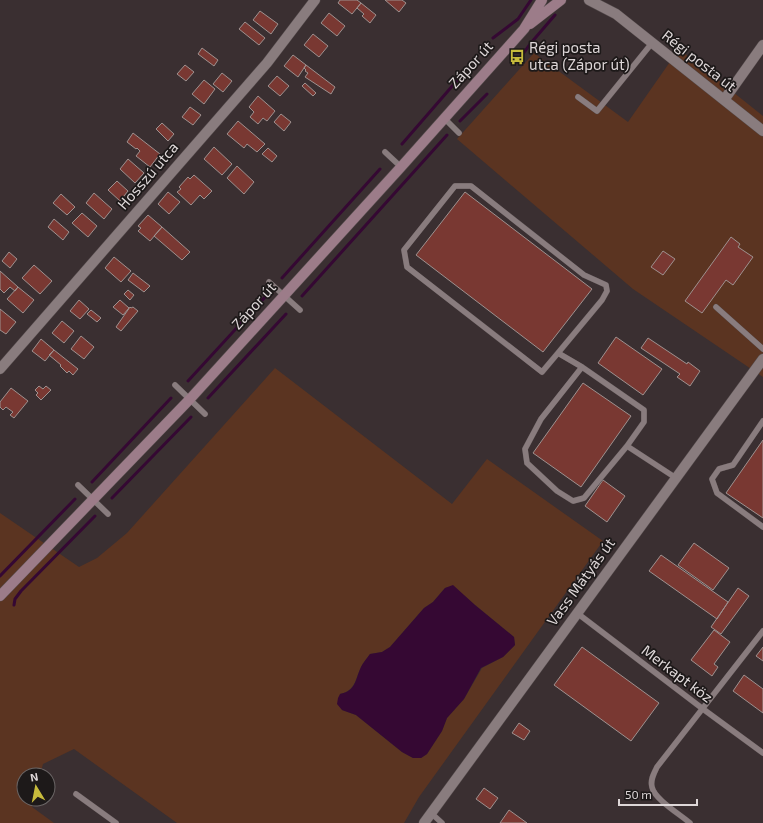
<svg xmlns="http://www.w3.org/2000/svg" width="763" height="823" font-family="'Exo 2',sans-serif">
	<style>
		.green { fill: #5b3421; fill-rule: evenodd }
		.water { fill: #350833 }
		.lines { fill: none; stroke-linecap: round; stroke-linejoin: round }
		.stream { stroke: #350833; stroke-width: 3 }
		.building { fill: #793832; stroke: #9e918f }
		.lane-casing { stroke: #564d4e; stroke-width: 6 }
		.street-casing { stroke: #564d4e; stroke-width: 11 }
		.secondary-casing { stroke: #564d4e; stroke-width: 11 }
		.lane { stroke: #897c7e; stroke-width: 5.5 }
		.street { stroke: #897c7e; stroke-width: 10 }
		.secondary { stroke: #9c7c89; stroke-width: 10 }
		.labels { text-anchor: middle; stroke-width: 3.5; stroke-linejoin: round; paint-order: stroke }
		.poi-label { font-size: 15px; fill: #ded7d8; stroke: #1d1919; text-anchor: start }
		.street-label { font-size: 15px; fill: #ded7d8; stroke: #1d1919 }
	</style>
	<rect width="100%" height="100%" fill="#3a2f31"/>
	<path class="green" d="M 679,49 L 763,116 L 763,377 L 633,289 L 457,139 L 534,53 L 628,122 Z
		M 275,368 L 452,504 L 487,459 L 603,541 L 419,797 L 404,823 L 177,823 L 74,749 L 43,764 L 40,775 L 24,775 L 24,799 L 34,799 L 32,807 L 54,823 L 0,823 L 0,513 L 79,567 L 97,558 L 127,533 ZM 453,586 L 475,605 L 514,637 L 515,645 L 503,657 L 482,668 L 464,699 L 447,718 L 442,731 L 427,754 L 421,758 L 413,758 L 402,752 L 356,715 L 342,710 L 340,694 C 355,691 355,680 361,667 C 363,663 367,658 370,654 L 382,652 L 390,647 L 424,608 L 433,602 L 445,588 Z"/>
	<path class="water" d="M 453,585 L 475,605 L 514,637 L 515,645 L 503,657 L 481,668 L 464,699 L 447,718 L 442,731 L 427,754 L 421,758 L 413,758 L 402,752 L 356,715 L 342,710 L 337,704 L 338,698 L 340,694 C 356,691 355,680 361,667 C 363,663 367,658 370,654 L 382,652 L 390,647 L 424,608 L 433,602 L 445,588 Z"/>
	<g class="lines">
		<path class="stream" d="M 493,38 L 518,19 L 531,0
			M 523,54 L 530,44 L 555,15
			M 460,121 L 487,94
			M 402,144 L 461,76
			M 282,278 L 380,169
			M 302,296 L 447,135
			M 188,381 L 266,296
			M 208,398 L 286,314
			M 92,482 L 171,398
			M 112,498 L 191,417
			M 0,576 L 75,499
			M 14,605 L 15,599 L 21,591 L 95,516"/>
	</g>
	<path class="building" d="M 340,0 L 357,0 L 361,3 L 352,14 L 338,3 Z
		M 385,0 L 402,0 L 406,3 L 399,12 Z
		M 361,3 L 376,15 L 370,23 L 362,16 L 364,14 L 357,8 Z
		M 260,11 L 278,24 L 271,34 L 253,20 Z
		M 329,13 L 345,26 L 337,36 L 321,23 Z
		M 245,22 L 265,38 L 259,45 L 239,29 Z
		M 313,34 L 328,46 L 319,57 L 304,45 Z
		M 202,48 L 218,60 L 214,66 L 198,54 Z
		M 293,55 L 306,65 L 298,77 L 284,66 Z
		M 185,65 L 194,72 L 186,81 L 177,74 Z
		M 306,65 L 335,87 L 331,94 L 305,77 L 308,73 L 305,71 L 306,70 L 304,68 Z
		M 222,73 L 232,81 L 223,92 L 213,84 Z
		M 277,76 L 289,86 L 280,96 L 268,86 Z
		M 204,80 L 215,89 L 204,104 L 192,94 Z
		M 305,83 L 316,93 L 313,96 L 302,86 Z
		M 258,96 L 275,111 L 267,121 L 263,118 L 258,124 L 250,117 L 254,112 L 249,107 Z
		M 190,107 L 201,115 L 193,125 L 182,117 Z
		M 281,114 L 291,122 L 284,131 L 274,122 Z
		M 238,121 L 265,144 L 257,152 L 247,144 L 244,148 L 227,134 Z
		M 162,123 L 174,134 L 168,141 L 156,129 Z
		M 133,133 L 160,154 L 150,167 L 136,156 L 140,151 L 137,148 L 136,149 L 127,142 Z
		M 214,147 L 232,164 L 222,175 L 204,159 Z
		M 268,148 L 277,156 L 272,162 L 262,154 Z
		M 128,159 L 144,173 L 135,183 L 120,169 Z
		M 237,166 L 254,182 L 244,194 L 227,178 Z
		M 194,175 L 212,191 L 204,199 L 200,195 L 191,205 L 177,192 L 181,189 L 179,187 L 188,177 L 190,179 Z
		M 117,181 L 128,191 L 120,201 L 108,190 Z
		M 168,192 L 180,202 L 169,214 L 158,204 Z
		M 465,192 L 592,289 L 543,352 L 416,255 Z
		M 94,193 L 112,209 L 104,219 L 86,203 Z
		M 61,194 L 75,207 L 67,215 L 53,203 Z
		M 82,213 L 97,226 L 88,237 L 72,223 Z
		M 148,215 L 162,227 L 150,241 L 138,231 L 141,228 L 138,226 Z
		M 54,219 L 69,232 L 63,240 L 48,227 Z
		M 162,227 L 190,252 L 182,260 L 154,236 Z
		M 731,237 L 740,244 L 738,247 L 753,257 L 733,285 L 726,280 L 702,313 L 685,301 Z
		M 663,251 L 675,259 L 663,275 L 651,267 Z
		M 9,252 L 17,259 L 10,268 L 2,261 Z
		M 114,257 L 131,271 L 121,282 L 105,268 Z
		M 34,265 L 52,281 L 40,294 L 22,278 Z
		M 0,271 L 18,287 L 15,291 L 10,287 L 4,293 L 0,289 Z
		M 133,273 L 150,286 L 144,292 L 128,280 Z
		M 18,287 L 34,300 L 23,313 L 7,299 Z
		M 128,290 L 134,295 L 130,300 L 124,294 Z
		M 79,300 L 89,309 L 80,319 L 70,311 Z
		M 120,300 L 129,308 L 123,315 L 113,307 Z
		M 130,307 L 131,308 L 133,307 L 138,311 L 121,331 L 116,327 Z
		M 0,309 L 16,322 L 6,334 L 0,330 Z
		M 91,310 L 101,318 L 97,322 L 87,314 Z
		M 62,321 L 74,331 L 64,343 L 52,333 Z
		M 81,336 L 94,347 L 84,359 L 71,349 Z
		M 616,337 L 662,369 L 643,395 L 598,363 Z
		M 648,338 L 687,364 L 688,362 L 700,371 L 690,386 L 677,377 L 680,374 L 641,348 Z
		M 41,339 L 54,350 L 45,361 L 32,351 Z
		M 54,350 L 78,369 L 73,375 L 69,371 L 67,373 L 60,366 L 61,365 L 49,355 Z
		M 583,383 L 631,416 L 581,487 L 533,453 Z
		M 39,386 L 43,389 L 46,386 L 51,390 L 41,400 L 36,395 L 38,393 L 35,390 Z
		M 11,388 L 28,401 L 14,418 L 10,415 L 13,412 L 6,407 L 3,410 L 0,407 L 0,402 Z
		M 763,440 L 763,518 L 726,493 Z
		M 603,480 L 625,496 L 607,522 L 585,506 Z
		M 694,543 L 729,568 L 713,590 L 678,565 Z
		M 661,555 L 728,602 L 717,619 L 649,571 Z
		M 738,588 L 749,596 L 721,634 L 711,627 Z
		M 714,630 L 730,642 L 714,664 L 718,667 L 712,676 L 691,660 Z
		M 582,647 L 659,703 L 631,741 L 554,685 Z
		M 763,647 L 763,661 L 756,656 Z
		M 744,675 L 763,689 L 763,713 L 733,691 Z
		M 519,723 L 530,731 L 524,740 L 512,733 Z
		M 484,788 L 498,798 L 490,809 L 476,799 Z
		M 509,810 L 527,823 L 500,823 Z"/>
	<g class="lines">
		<defs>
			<path id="lane" d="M 578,97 L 597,111 L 652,43
				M 444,118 L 459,133
				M 385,152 L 401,167
				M 269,282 L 300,310
				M 716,307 L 763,349
				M 558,353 L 602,300 L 607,291 L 606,285 L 584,275 L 471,186 L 455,186 L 404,250 L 407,267 L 542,372 L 558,353 L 582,367 L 541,419 L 525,449 L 527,463 L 557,491 L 573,501 L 584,498 L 627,446 L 676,478
				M 582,367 L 644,410 L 644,422 L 627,446
				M 175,385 L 205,414
				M 763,421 L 733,465 L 719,469 L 712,479 L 717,493 L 763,527
				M 78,485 L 108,514
				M 577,613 L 703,709 L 763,753
				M 76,794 L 116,823
				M 431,813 L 442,823
				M 690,823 C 681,815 654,799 652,787 C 650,780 654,773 657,767 L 763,631"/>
			<path id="street" d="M 589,0 L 616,14 L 763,131
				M 724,100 L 763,45
				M 0,369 L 267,63 L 315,0
				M 424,823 L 763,359"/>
			<path id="secondary" d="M 530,24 L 561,0
				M 0,596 L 190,399 L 401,167 L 524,29 L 542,0"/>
		</defs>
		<use href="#lane" class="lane-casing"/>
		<use href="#street" class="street-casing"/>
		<use href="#secondary" class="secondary-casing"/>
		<use href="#lane" class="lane"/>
		<use href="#street" class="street"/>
		<use href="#secondary" class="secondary"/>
	</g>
	<defs>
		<symbol id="bus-bare" viewBox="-9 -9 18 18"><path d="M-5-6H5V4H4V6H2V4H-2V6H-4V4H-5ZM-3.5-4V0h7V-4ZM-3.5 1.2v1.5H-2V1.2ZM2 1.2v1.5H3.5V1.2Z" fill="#c7bb3c" stroke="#1d1919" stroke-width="2.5" paint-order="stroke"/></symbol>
	</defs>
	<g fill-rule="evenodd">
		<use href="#bus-bare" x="506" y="46" width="22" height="22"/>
	</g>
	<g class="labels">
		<g class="poi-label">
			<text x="529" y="53">Régi posta<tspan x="529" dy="17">utca (Zápor út)</tspan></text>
		</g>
		<g class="street-label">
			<text transform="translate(699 61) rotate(38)" y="5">Régi posta út</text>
			<text transform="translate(471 65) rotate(-48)" y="5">Zápor út</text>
			<text transform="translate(148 176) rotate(-49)" y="5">Hosszú utca</text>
			<text transform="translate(254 306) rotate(-48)" y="5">Zápor út</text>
			<text transform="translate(581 582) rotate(-54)" y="5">Vass Mátyás út</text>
			<text transform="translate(677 674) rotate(37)" y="5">Merkapt köz</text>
		</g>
	</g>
	<g transform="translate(36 787) rotate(350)"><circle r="19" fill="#1d1919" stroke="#6a6565"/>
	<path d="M0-3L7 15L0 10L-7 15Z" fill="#c7bb3c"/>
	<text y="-6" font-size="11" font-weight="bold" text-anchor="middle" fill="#ded7d8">N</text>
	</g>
	<path d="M619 799v6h78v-6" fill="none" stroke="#ded7d8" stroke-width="2"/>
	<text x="625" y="799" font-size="12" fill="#ded7d8" stroke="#1d1919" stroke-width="3" paint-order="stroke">50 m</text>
</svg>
